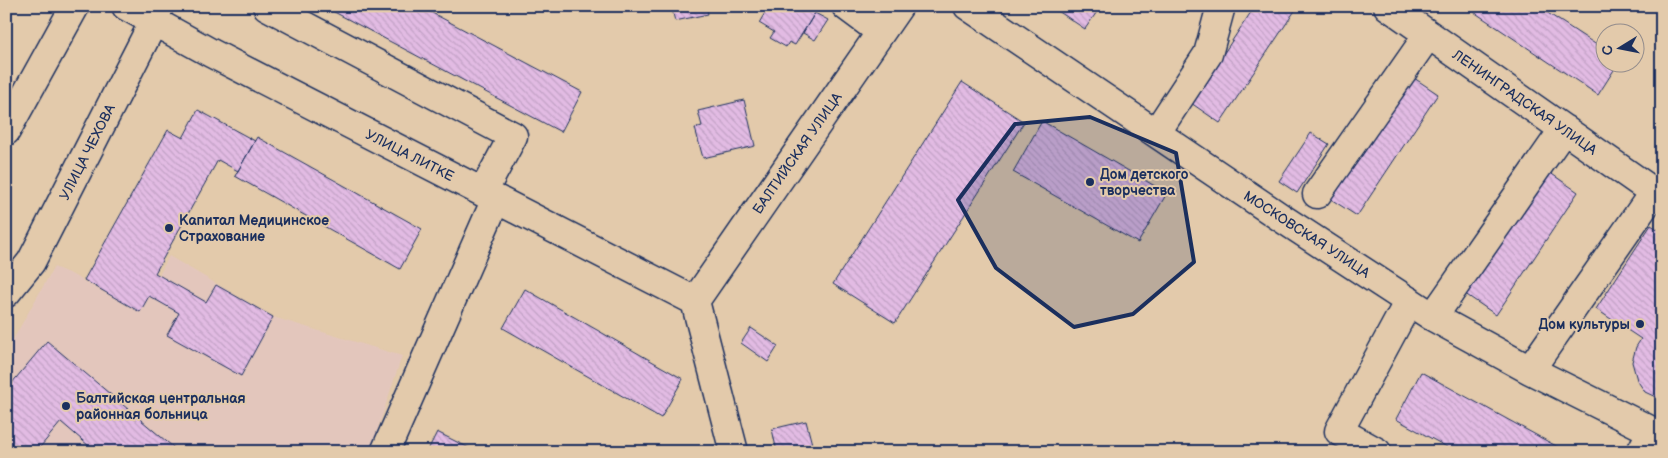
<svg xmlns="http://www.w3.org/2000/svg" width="1668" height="458" font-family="'Balsamiq Sans',sans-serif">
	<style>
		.built { fill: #e3c6bc }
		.building { fill: url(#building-back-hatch); stroke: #1b2f5e }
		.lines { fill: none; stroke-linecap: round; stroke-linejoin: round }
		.minor-casing { stroke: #1b2f5e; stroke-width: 31 }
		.minor { stroke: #e3caab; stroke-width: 28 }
		.marked { fill: #1b2f5e; fill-opacity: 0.2; stroke: #1b2f5e; stroke-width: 4; stroke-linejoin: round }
		.poi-dot { fill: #1b2f5e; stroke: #e3caab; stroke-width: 2 }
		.labels { text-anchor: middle; stroke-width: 4; stroke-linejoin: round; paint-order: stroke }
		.street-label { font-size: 14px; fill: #1b2f5e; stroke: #e3caab }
		.poi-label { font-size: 14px; font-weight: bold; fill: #1b2f5e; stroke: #e3caab; text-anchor: start }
	</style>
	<defs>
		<pattern id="building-back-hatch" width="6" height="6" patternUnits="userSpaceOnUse" patternTransform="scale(1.25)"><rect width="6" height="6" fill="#e2bbe3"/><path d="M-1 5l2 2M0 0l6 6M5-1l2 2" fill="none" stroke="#c1a1c5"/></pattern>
	</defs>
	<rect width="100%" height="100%" fill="#e3caab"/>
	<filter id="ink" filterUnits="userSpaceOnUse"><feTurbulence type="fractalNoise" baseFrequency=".02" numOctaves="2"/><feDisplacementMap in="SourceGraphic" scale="10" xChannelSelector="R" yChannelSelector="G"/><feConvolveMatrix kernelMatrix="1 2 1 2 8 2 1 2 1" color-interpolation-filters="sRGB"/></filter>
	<g filter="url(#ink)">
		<path class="built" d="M 169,256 L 273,317 L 402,356 L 370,452 L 6,452 L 6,352 L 54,267 L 71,274 L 140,312 Z"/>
		<path class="building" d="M 323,6 L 419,6 L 582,92 L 561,132 Z
			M 671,6 L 706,6 L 708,14 L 675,21 Z
			M 769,6 L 805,6 L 815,13 L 795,45 L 789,42 L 786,47 L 770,38 L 774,32 L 759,23 Z
			M 1057,6 L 1101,6 L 1085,29 L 1055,9 Z
			M 1255,6 L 1292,6 L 1296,9 L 1220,123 L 1191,103 Z
			M 1465,6 L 1537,6 L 1606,51 L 1606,62 L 1619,62 L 1598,95 Z
			M 815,13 L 828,20 L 815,40 L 803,33 Z
			M 1408,74 L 1438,94 L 1357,216 L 1326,196 Z
			M 962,82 L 1024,122 L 895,323 L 833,284 Z
			M 744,100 L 755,146 L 703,158 L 695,128 L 702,126 L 698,111 Z
			M 198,110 L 255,141 L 238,171 L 218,160 L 155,273 L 206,302 L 216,285 L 273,317 L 241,376 L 167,335 L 179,313 L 149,296 L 140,312 L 84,280 L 168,130 L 183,138 Z
			M 1042,121 L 1167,193 L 1138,243 L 1013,172 Z
			M 1311,133 L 1329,144 L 1297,193 L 1279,181 Z
			M 257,137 L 422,229 L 400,269 L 235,176 Z
			M 1543,168 L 1578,192 L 1496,315 L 1461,291 Z
			M 1651,225 L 1662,232 L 1662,400 L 1645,392 L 1637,380 L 1632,362 L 1636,347 L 1641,339 L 1596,309 Z
			M 525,289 L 683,379 L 661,418 L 503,328 Z
			M 751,328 L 778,346 L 768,362 L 741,343 Z
			M 47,341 L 179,452 L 96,452 L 61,422 L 36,452 L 6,452 L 6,390 Z
			M 1421,372 L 1567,452 L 1456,452 L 1396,419 Z
			M 806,421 L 814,452 L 777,452 L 772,429 Z
			M 437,432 L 475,451 L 475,452 L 427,452 Z"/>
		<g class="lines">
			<defs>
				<path id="minor" d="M 126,6 L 211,53 L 695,301
					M 267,6 L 513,136 L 483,192
					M 846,6 L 881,32
					M 968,6 L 1283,219 L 1433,317 L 1530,370 L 1662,436
					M 1388,6 L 1662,198
					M 6,131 L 75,6
					M 1156,133 L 1208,54 L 1221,6
					M 1317,194 L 1428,35
					M 6,293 L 31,262 L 154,21 L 159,6
					M 695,301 L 899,6
					M 695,301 L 734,452
					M 1433,317 L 1564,129
					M 1530,370 L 1654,192
					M 385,452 L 496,199
					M 1377,452 L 1339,431 L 1409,301
					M 1641,452 L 1652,431"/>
			</defs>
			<use href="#minor" class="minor-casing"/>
			<use href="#minor" class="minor"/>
		</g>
	</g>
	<path class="marked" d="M 1090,117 L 1176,153 L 1194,262 L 1133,314 L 1074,327 L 996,268 L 958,200 L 1015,124 Z"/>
	<g class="poi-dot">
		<circle cx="1090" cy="182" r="5"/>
		<circle cx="169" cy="228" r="5"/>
		<circle cx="1640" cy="324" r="5"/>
		<circle cx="66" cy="406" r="5"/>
	</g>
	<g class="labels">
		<g class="street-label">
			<text transform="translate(1525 102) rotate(35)" y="5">ЛЕНИНГРАДСКАЯ УЛИЦА</text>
			<text transform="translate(87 152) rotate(-63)" y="5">УЛИЦА ЧЕХОВА</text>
			<text transform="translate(797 153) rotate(-55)" y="5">БАЛТИЙСКАЯ УЛИЦА</text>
			<text transform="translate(410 155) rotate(27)" y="5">УЛИЦА ЛИТКЕ</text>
			<text transform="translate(1307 234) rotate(33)" y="5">МОСКОВСКАЯ УЛИЦА</text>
		</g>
		<g class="poi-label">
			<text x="1100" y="179">Дом детского<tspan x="1100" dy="16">творчества</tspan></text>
			<text x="179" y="225">Капитал Медицинское<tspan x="179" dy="16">Страхование</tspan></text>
			<text x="1630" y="329" text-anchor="end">Дом культуры</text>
			<text x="76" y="403">Балтийская центральная<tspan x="76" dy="16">районная больница</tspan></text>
		</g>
	</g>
	<rect width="1668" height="458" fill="none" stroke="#e3caab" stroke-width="25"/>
	<rect x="12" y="12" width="1643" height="433" fill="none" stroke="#1b2f5e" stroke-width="2" filter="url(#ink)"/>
	<g transform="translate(1620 48) rotate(260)"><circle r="24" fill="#e3caab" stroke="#938c8c"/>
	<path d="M0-4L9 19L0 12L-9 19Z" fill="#1b2f5e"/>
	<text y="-8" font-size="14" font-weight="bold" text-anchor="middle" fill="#1b2f5e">С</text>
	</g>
</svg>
